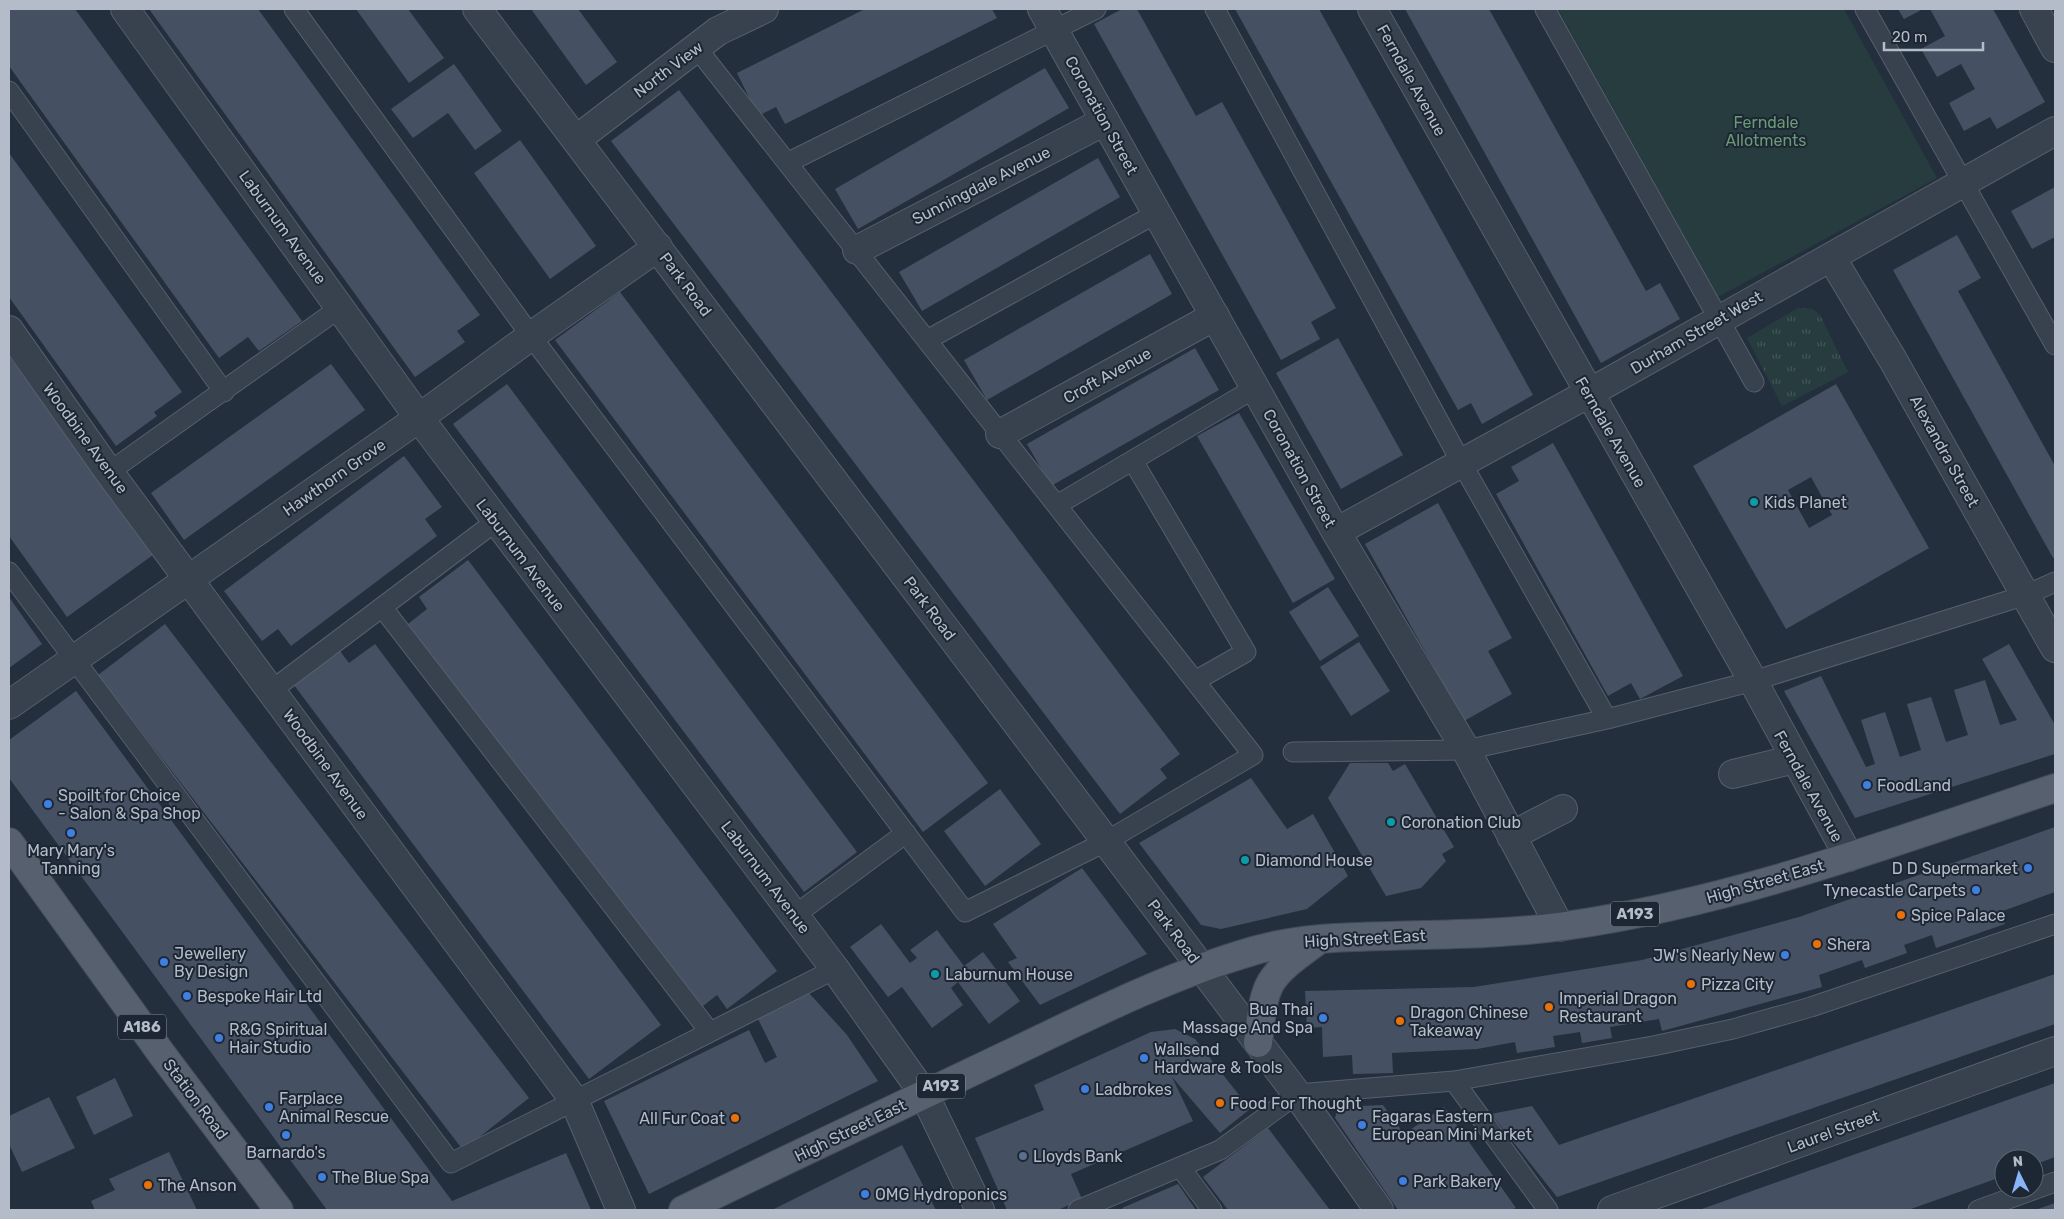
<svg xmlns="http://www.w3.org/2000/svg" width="2064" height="1219" font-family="Rubik,sans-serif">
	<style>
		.green { fill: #263c3f }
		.park { fill: url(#park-tufts) }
		.building { fill: #455162; fill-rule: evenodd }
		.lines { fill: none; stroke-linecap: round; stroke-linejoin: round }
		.service-casing { stroke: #565f6c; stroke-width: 21 }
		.pedestrian-casing { stroke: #565f6c; stroke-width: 30 }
		.minor-casing { stroke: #565f6c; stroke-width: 30 }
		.tertiary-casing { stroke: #565f6c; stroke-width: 30 }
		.primary-casing { stroke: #414a57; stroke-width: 30 }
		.service { stroke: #38414e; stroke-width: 19 }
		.pedestrian { stroke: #38414e; stroke-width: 28 }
		.minor { stroke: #38414e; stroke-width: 28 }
		.tertiary { stroke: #38414e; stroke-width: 28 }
		.primary { stroke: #56606e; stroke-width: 28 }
		.culture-dot { fill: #0f9aa8; stroke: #1d2633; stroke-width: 2 }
		.shop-dot { fill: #3f7fe0; stroke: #1d2633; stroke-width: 2 }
		.food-dot { fill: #e8710a; stroke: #1d2633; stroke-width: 2 }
		.service-dot { fill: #5c6f8a; stroke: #1d2633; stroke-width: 2 }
		.labels { text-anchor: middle; stroke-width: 4; stroke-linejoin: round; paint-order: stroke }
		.shield { fill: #1d2633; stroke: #878f9c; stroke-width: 1 }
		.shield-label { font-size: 15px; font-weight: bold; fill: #b4bcc9 }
		.street-label { font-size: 16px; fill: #b4bcc9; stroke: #1d2633 }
		.park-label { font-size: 16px; fill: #6b9a76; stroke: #1d2633 }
		.poi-label { font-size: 16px; fill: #b4bcc9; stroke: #1d2633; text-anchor: start }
	</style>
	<defs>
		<pattern id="park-tufts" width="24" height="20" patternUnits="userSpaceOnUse" patternTransform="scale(1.25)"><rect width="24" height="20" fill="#263c3f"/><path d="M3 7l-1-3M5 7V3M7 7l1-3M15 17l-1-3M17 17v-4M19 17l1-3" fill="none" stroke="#435659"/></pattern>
	</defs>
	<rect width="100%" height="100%" fill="#242f3e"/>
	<path class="green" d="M 1558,9 L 1844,9 L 1937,178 L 1718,297 Z"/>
	<path class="park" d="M 1798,308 L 1813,309 L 1820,315 L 1848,372 L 1782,406 L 1747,338 Z"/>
	<path class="building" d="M 9,9 L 75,9 L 302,321 L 259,351 L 248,337 L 219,358 L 9,66 Z
		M 149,9 L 258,9 L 480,315 L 457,331 L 465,342 L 415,377 Z
		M 356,9 L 408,9 L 444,58 L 409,83 Z
		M 531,9 L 578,9 L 617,62 L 586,85 Z
		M 865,9 L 992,9 L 997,18 L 785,124 L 776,107 L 758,116 L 737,73 Z
		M 1122,9 L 1137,9 L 1196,116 L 1222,102 L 1336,308 L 1311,322 L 1320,339 L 1281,360 L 1094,24 Z
		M 1235,9 L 1319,9 L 1533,395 L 1482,424 L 1471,403 L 1458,410 Z
		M 1405,9 L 1489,9 L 1646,291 L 1660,283 L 1680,319 L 1601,363 Z
		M 1898,9 L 1923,9 L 1904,19 Z
		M 1930,9 L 1993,9 L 2045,102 L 1997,129 L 1990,117 L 1964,131 L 1949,103 L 1975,89 L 1961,64 L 1937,77 L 1921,49 L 1945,36 Z
		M 454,64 L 502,131 L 475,150 L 448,113 L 413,138 L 391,109 Z
		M 1045,68 L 1069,108 L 858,229 L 835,189 Z
		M 679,90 L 1180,754 L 1160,769 L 1167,778 L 1120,814 L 611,141 Z
		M 520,140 L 596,246 L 550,279 L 474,173 Z
		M 9,153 L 182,392 L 154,412 L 157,416 L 116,446 L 9,297 Z
		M 1098,158 L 1120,197 L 922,311 L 899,272 Z
		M 2055,187 L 2055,237 L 2032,249 L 2011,211 Z
		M 1957,235 L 1981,278 L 1958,291 L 2055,466 L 2055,557 L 2053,558 L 1893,270 Z
		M 1150,254 L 1172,294 L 987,400 L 964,360 Z
		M 620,292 L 988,783 L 923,832 L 555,340 Z
		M 1338,338 L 1403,455 L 1341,489 L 1276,373 Z
		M 1195,348 L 1219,390 L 1051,486 L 1027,444 Z
		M 9,356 L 153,555 L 67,617 L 9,536 Z
		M 331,364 L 365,410 L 184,540 L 151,493 Z
		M 507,384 L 857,852 L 804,892 L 453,424 Z
		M 1836,384 L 1929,548 L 1786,629 L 1693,466 ZM 1811,477 L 1832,515 L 1809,528 L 1788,490 Z
		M 1239,413 L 1335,579 L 1293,603 L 1197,436 Z
		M 1553,443 L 1683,676 L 1640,699 L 1631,683 L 1608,696 L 1496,494 L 1519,481 L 1511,467 Z
		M 404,456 L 442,507 L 425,519 L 437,536 L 291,646 L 278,629 L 262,641 L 224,591 Z
		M 1438,503 L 1512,638 L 1488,651 L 1512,694 L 1464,721 L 1365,544 Z
		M 468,560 L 777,971 L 727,1009 L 717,995 L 698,1010 L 408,624 L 427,609 L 419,597 Z
		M 1328,587 L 1359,636 L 1320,661 L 1289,612 Z
		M 9,597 L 42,644 L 9,668 Z
		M 165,624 L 529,1098 L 463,1150 L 98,675 Z
		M 1359,642 L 1390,691 L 1351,716 L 1320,667 Z
		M 375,644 L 661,1025 L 589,1079 L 294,685 L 340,651 L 349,663 Z
		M 2009,644 L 2055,725 L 2055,754 L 1855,818 L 1784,691 L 1821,676 L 1866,767 L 1875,764 L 1861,720 L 1885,712 L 1900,757 L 1921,750 L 1907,704 L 1931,697 L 1946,742 L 1968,735 L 1954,690 L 1985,680 L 2000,725 L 2017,720 L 1982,659 Z
		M 76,691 L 452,1201 L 566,1153 L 591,1210 L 327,1210 L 9,778 L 9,740 Z
		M 1350,763 L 1388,763 L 1393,771 L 1405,764 L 1454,847 L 1442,854 L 1446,861 L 1421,888 L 1386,896 L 1328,798 Z
		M 1251,778 L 1287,829 L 1313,814 L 1348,876 L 1307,909 L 1221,929 L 1201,925 L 1139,843 Z
		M 1000,789 L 1041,844 L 985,886 L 944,831 Z
		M 2055,827 L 2055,892 L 2000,912 L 2005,924 L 1936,948 L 1932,935 L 1904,945 L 1907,953 L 1865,968 L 1862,960 L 1819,975 L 1822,987 L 1662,1031 L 1659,1019 L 1610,1027 L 1612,1038 L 1582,1043 L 1580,1032 L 1553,1036 L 1555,1047 L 1517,1053 L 1515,1042 L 1477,1049 L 1392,1053 L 1393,1073 L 1353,1074 L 1352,1055 L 1323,1057 L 1322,1027 L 1307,1028 L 1305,991 L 1474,987 L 1642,960 L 1799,917 Z
		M 1082,868 L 1147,954 L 1040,1005 L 1008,962 L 1017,958 L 993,924 Z
		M 881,924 L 910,963 L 917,958 L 910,950 L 937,930 L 964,966 L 983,952 L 1020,1001 L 989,1024 L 958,982 L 951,988 L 963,1005 L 932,1028 L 902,987 L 888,997 L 850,947 Z
		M 2055,974 L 2055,1024 L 1557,1197 L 1491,1114 L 1532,1106 L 1559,1145 Z
		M 809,993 L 847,1035 L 878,1081 L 649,1194 L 604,1101 L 749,1030 L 765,1063 L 777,1057 L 758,1019 Z
		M 1175,1029 L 1195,1039 L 1250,1109 L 1220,1133 L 1172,1077 L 1193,1121 L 1071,1174 L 1082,1199 L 1058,1210 L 1007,1210 L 975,1138 L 1044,1110 L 1034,1085 L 1151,1032 Z
		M 115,1078 L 133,1116 L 94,1135 L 76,1097 Z
		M 2055,1083 L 2055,1157 L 2034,1165 L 2034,1159 L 2004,1159 L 2004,1176 L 1908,1210 L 1699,1210 Z
		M 49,1097 L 75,1148 L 22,1172 L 9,1144 L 9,1116 Z
		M 1383,1105 L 1404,1134 L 1444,1107 L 1516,1208 L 1510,1210 L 1398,1210 L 1335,1118 L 1338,1107 Z
		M 1268,1128 L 1330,1210 L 1228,1210 L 1203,1177 Z
		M 902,1145 L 936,1210 L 772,1210 Z
		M 169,1152 L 197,1210 L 95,1210 L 91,1201 L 115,1190 L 109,1179 Z
		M 1178,1184 L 1196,1210 L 1123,1210 L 1122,1208 Z
		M 2055,1203 L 2055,1210 L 2035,1210 Z"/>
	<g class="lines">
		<defs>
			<path id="service" d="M 294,9 L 531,336 L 965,912 L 1105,842 L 1253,755 L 696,47
				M 1215,9 L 1461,462 L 1607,719
				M 1545,9 L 1754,382
				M 1865,9 L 2055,345
				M 9,91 L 224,392
				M 789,162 L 1096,9
				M 927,340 L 1157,213
				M 1133,461 L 1246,652 L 1195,681
				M 109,472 L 341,307
				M 1057,505 L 1255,388
				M 9,572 L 451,1163 L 835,969
				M 382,607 L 709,1031
				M 272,690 L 495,522
				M 1293,752 L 1466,750 L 1607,719 L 1753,681 L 2026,595 L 2055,582
				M 795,915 L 906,833
				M 1454,1081 L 1548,1210
				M 1180,1167 L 1212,1210
				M 1078,1210 L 1220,1150 L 1297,1094 L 1454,1081 L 1653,1046 L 1733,1029 L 1811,1007 L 2055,924
				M 1978,1210 L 2055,1182"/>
			<path id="pedestrian" d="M 857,250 L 1105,121
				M 1000,434 L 1215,316"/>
			<path id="minor" d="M 125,9 L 419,418 L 835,969 L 924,1094 L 980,1210
				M 1042,9 L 1336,532 L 1466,750 L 1560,927
				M 1372,9 L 1753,681 L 1849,857
				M 2034,9 L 2055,48
				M 577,139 L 718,31 L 764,9
				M 1831,257 L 1893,360 L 2055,648
				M 9,330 L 109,472 L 574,1100 L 621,1210
				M 1336,532 L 1589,393 L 2055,131
				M 9,705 L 419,418 L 531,336 L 658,247
				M 1733,774 L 1795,759
				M 1511,836 L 1563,809
				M 1612,1210 L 2055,1051"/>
			<path id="tertiary" d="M 477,9 L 1297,1094 L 1379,1210"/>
			<path id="primary" d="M 9,842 L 161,1053 L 279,1210
				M 1258,1043 C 1265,981 1265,979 1316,942
				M 683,1210 C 790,1158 897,1107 1005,1056 C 1085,1018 1167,976 1253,951 C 1298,938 1344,937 1390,936 C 1449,934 1507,934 1565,926 C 1734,902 1894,842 2055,788"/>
		</defs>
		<use href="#service" class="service-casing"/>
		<use href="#pedestrian" class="pedestrian-casing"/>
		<use href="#minor" class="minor-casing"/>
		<use href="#tertiary" class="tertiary-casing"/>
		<use href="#primary" class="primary-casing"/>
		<use href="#service" class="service"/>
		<use href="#pedestrian" class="pedestrian"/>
		<use href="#minor" class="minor"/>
		<use href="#tertiary" class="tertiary"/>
		<use href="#primary" class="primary"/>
	</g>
	<g class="culture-dot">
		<circle cx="1754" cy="502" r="5"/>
		<circle cx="1391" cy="822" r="5"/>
		<circle cx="1245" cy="860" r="5"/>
		<circle cx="935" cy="974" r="5"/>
	</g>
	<g class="shop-dot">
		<circle cx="1867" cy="785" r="5"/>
		<circle cx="48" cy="804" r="5"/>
		<circle cx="71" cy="833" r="5"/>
		<circle cx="2028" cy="868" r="5"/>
		<circle cx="1976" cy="890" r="5"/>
		<circle cx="1785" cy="955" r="5"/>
		<circle cx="164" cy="962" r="5"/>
		<circle cx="187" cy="996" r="5"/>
		<circle cx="1323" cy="1018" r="5"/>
		<circle cx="219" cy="1038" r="5"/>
		<circle cx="1144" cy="1058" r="5"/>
		<circle cx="1085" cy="1089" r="5"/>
		<circle cx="269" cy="1107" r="5"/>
		<circle cx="1362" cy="1125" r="5"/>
		<circle cx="286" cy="1135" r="5"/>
		<circle cx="322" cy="1177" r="5"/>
		<circle cx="1403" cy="1181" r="5"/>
		<circle cx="865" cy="1194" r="5"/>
	</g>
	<g class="food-dot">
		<circle cx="1901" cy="915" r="5"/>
		<circle cx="1817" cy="944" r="5"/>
		<circle cx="1691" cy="984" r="5"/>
		<circle cx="1549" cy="1007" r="5"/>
		<circle cx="1400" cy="1021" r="5"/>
		<circle cx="1220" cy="1103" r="5"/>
		<circle cx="735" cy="1118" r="5"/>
		<circle cx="148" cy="1185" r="5"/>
	</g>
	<circle class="service-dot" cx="1023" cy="1156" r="5"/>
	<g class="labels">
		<g class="shield">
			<rect x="1611" y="901.5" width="48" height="25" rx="4"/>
			<rect x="118" y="1014.5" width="48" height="25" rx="4"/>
			<rect x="917" y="1073.5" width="48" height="25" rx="4"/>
		</g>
		<g class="shield-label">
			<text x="1635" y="919">A193</text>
			<text x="142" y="1032">A186</text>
			<text x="941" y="1091">A193</text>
		</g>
		<g class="street-label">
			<text transform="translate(668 69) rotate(-37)" y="6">North View</text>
			<text transform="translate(1412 80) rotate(61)" y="6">Ferndale Avenue</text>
			<text transform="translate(1102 115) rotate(61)" y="6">Coronation Street</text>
			<text transform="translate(981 185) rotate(-27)" y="6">Sunningdale Avenue</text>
			<text transform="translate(283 227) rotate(54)" y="6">Laburnum Avenue</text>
			<text transform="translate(686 284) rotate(53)" y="6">Park Road</text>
			<text transform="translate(1696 332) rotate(-30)" y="6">Durham Street West</text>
			<text transform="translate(1107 375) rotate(-29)" y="6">Croft Avenue</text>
			<text transform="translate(1611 432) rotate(60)" y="6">Ferndale Avenue</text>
			<text transform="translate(86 438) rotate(54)" y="6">Woodbine Avenue</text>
			<text transform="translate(1945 451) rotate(61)" y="6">Alexandra Street</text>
			<text transform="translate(1300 468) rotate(61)" y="6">Coronation Street</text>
			<text transform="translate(334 477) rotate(-35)" y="6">Hawthorn Grove</text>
			<text transform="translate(521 555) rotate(53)" y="6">Laburnum Avenue</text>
			<text transform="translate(930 608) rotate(53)" y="6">Park Road</text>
			<text transform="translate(326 764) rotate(54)" y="6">Woodbine Avenue</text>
			<text transform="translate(1809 786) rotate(61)" y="6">Ferndale Avenue</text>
			<text transform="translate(766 877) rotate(53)" y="6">Laburnum Avenue</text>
			<text transform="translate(1765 881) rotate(-16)" y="6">High Street East</text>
			<text transform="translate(1174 931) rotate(53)" y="6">Park Road</text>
			<text transform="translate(1365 938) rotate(-3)" y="6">High Street East</text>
			<text transform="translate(196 1099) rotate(53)" y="6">Station Road</text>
			<text transform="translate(850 1130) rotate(-26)" y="6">High Street East</text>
			<text transform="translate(1833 1131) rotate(-20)" y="6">Laurel Street</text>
		</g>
		<g class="park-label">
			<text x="1766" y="128">Ferndale<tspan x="1766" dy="18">Allotments</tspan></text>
		</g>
		<g class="poi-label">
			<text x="1764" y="508">Kids Planet</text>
			<text x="1877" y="791">FoodLand</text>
			<text x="58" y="801">Spoilt for Choice<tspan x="58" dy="18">- Salon &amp; Spa Shop</tspan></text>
			<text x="1401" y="828">Coronation Club</text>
			<text x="71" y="856" text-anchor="middle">Mary Mary's<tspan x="71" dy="18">Tanning</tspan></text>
			<text x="1255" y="866">Diamond House</text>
			<text x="2018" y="874" text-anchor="end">D D Supermarket</text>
			<text x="1966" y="896" text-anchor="end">Tynecastle Carpets</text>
			<text x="1911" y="921">Spice Palace</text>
			<text x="1827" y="950">Shera</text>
			<text x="174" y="959">Jewellery<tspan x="174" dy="18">By Design</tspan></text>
			<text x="1775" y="961" text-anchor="end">JW's Nearly New</text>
			<text x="945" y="980">Laburnum House</text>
			<text x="1701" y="990">Pizza City</text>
			<text x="197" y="1002">Bespoke Hair Ltd</text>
			<text x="1559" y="1004">Imperial Dragon<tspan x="1559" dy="18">Restaurant</tspan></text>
			<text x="1313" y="1015" text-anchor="end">Bua Thai<tspan x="1313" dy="18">Massage And Spa</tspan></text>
			<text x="1410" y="1018">Dragon Chinese<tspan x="1410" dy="18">Takeaway</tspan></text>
			<text x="229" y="1035">R&amp;G Spiritual<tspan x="229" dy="18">Hair Studio</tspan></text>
			<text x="1154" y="1055">Wallsend<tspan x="1154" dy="18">Hardware &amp; Tools</tspan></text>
			<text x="1095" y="1095">Ladbrokes</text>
			<text x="279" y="1104">Farplace<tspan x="279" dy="18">Animal Rescue</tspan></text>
			<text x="1230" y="1109">Food For Thought</text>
			<text x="1372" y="1122">Fagaras Eastern<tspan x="1372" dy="18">European Mini Market</tspan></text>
			<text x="725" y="1124" text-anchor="end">All Fur Coat</text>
			<text x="286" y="1158" text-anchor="middle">Barnardo's</text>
			<text x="1033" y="1162">Lloyds Bank</text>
			<text x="332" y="1183">The Blue Spa</text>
			<text x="1413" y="1187">Park Bakery</text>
			<text x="158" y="1191">The Anson</text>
			<text x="875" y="1200">OMG Hydroponics</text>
		</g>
	</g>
	<rect width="2064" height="1219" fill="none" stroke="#b4bcc9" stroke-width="20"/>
	<g transform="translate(2019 1174) rotate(355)"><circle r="24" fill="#1d2633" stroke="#59626f"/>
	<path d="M0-4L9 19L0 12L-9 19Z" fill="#8ab4f8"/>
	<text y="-8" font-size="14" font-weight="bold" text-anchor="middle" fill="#b4bcc9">N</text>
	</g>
	<path d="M1884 42v8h99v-8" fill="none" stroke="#b4bcc9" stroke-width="2.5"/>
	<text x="1892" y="42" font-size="15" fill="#b4bcc9" stroke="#1d2633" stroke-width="4" paint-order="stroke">20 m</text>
</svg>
